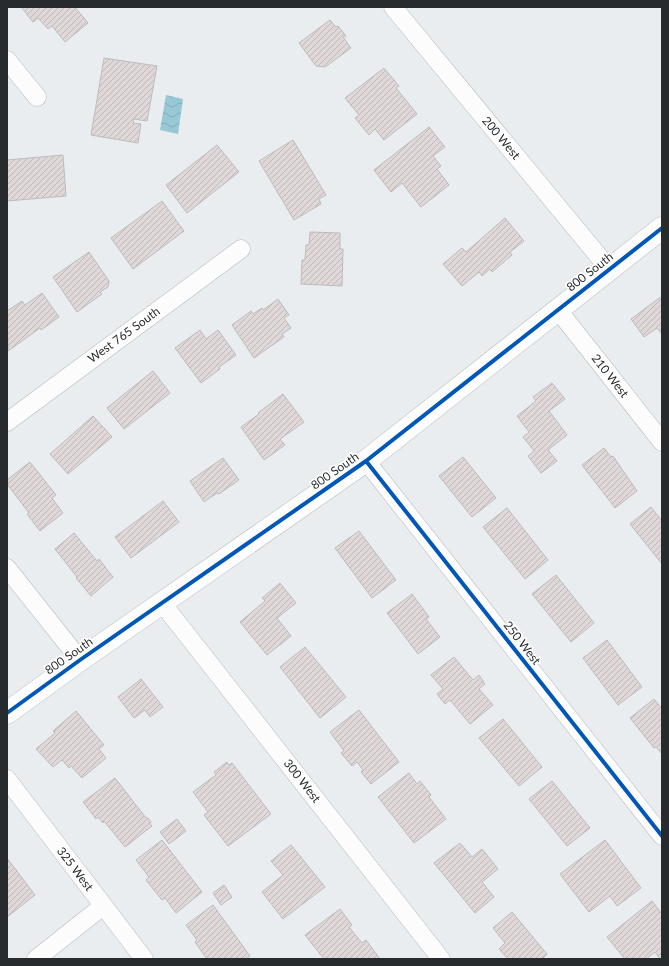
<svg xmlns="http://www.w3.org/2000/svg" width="669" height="966" font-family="Lato,sans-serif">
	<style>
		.water { fill: url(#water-waves) }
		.building { fill: url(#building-hatch); stroke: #bcbcbd }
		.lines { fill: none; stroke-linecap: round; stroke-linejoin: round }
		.minor-casing { stroke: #b7babd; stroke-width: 19 }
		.secondary-casing { stroke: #b7babd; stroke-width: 23 }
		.minor { stroke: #fcfcfd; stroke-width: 18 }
		.secondary { stroke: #fcfcfd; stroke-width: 22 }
		.cycleway-casing { stroke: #fff; stroke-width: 6 }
		.cycleway { stroke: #0057b8; stroke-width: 4 }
		.labels { text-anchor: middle; stroke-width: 3.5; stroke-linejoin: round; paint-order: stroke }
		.street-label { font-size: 12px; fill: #282b2d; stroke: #fff }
	</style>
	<defs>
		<pattern id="water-waves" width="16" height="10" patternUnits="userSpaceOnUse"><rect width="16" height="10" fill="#98c8d6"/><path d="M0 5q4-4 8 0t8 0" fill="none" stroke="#83acb8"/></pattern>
		<pattern id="building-hatch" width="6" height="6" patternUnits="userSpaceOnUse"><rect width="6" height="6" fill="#e0d7d8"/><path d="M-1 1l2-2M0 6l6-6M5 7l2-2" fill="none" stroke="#c0b9ba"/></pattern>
	</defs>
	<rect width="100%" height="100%" fill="#e9edf0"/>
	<path class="water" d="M 166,95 L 183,99 L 178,134 L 160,130 Z"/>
	<path class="building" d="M 21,7 L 75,7 L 88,23 L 65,42 L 52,26 L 48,29 L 38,18 L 33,22 Z
		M 330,20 L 336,27 L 338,26 L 346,36 L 343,37 L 351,48 L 325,67 L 316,66 L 299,43 Z
		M 104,58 L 157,66 L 147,121 L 134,119 L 133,123 L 141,124 L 138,143 L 91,135 Z
		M 384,68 L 399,86 L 396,88 L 417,114 L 384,140 L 375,129 L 369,135 L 355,118 L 359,115 L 345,98 Z
		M 429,127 L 445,147 L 433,156 L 441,166 L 437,169 L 449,185 L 421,207 L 402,183 L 391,192 L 374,170 Z
		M 293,140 L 326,195 L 319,199 L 321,204 L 294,220 L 259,161 Z
		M 217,145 L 239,172 L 187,213 L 166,185 Z
		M 63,155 L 66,196 L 7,201 L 7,160 Z
		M 162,201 L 184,231 L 133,269 L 111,238 Z
		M 505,218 L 524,241 L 510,252 L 512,255 L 492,272 L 490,269 L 482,276 L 479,272 L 462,286 L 443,264 L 462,248 L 466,252 Z
		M 310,232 L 340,233 L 340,249 L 343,249 L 342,286 L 301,284 L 302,260 L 305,260 L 306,245 L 309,245 Z
		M 89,252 L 109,281 L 108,287 L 100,292 L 102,294 L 77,312 L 53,277 Z
		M 42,293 L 59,317 L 41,330 L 40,328 L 8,351 L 7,311 L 22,301 L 25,305 Z
		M 662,296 L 662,334 L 657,328 L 644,337 L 631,319 Z
		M 278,299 L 289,315 L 284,318 L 291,328 L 282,334 L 284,337 L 254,358 L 232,325 L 251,311 L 253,314 L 262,308 L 263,310 Z
		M 200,330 L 206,339 L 218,330 L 236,355 L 219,367 L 220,369 L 201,383 L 175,348 Z
		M 153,371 L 170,393 L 124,429 L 107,408 Z
		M 552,383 L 565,399 L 549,411 L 567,435 L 548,450 L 557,461 L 541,473 L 528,456 L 534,451 L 523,437 L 529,432 L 517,416 L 536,401 L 533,397 Z
		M 283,394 L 304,422 L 280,439 L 285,445 L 264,460 L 241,427 L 259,414 L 258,413 Z
		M 93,416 L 112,437 L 68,474 L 50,454 Z
		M 604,448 L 611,457 L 613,456 L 637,491 L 615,508 L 582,465 Z
		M 463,457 L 496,498 L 472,517 L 439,476 Z
		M 223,458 L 239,480 L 219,494 L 217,493 L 204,502 L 190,481 Z
		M 30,462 L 56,495 L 52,498 L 63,513 L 40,531 L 27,514 L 29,513 L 7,484 L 7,480 Z
		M 163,501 L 179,522 L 131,558 L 115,537 Z
		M 651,507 L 662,521 L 662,564 L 630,524 Z
		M 507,508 L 548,560 L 525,579 L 483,527 Z
		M 359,531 L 396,580 L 372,598 L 335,548 Z
		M 74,533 L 97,561 L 99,559 L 113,577 L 91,596 L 76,578 L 77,577 L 55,549 Z
		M 556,575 L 594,623 L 571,642 L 532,594 Z
		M 280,583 L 296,603 L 277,618 L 291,636 L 267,655 L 240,622 L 265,601 L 262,598 Z
		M 412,594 L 429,617 L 426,619 L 440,637 L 418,654 L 387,613 Z
		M 607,640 L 642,687 L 618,705 L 583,658 Z
		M 305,647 L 346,697 L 320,718 L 280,667 Z
		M 454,657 L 473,680 L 479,675 L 485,684 L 479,689 L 493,705 L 470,724 L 450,700 L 445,704 L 437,694 L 443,689 L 431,675 Z
		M 141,679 L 163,707 L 150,717 L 145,710 L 134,718 L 118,697 Z
		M 654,699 L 662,709 L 662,754 L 656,747 L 654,748 L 630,718 Z
		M 359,710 L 399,762 L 371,784 L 361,772 L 363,770 L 357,762 L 352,766 L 341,753 L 344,751 L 330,732 Z
		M 76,711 L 104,745 L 99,749 L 106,758 L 82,778 L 71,766 L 69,768 L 62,760 L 53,767 L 36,749 L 55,733 L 53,731 Z
		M 503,719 L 542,767 L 519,786 L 479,738 Z
		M 227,762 L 229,765 L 232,763 L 271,814 L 228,846 L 204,815 L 208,812 L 193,792 L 216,775 L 214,772 Z
		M 409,773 L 417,784 L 420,781 L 431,795 L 429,797 L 446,819 L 414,843 L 378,797 Z
		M 115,778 L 146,818 L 148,818 L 151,822 L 150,824 L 152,826 L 125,847 L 104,821 L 103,823 L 98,817 L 96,819 L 83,802 Z
		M 552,781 L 590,828 L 567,846 L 529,799 Z
		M 177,819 L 186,831 L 169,844 L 160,832 Z
		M 162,840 L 202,892 L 176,913 L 165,898 L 162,900 L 146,880 L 149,877 L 136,860 Z
		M 605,840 L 641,888 L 617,906 L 610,896 L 589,912 L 560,874 Z
		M 460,843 L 472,857 L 482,849 L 498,869 L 482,882 L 494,897 L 475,913 L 434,863 Z
		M 291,845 L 325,887 L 283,919 L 262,892 L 283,875 L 271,861 Z
		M 7,858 L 35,895 L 7,917 Z
		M 224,885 L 232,897 L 221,905 L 213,893 Z
		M 652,901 L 662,914 L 662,959 L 660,959 L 655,952 L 646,959 L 625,959 L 607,937 Z
		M 213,905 L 250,956 L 246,959 L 207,959 L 195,942 L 197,940 L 186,925 Z
		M 340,909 L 352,925 L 349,927 L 362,943 L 366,940 L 380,959 L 324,959 L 305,935 Z
		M 512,912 L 547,954 L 542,959 L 508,959 L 499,949 L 505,943 L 493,928 Z"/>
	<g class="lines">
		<defs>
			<path id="minor" d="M 393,7 L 610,270
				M 7,60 L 37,97
				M 558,310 L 662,442
				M 7,422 L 241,249
				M 366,461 L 662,836
				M 7,568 L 80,660
				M 162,603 L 441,959
				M 7,779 L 144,959
				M 36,959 L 103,906"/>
			<path id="secondary" d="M 7,713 L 80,660 L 366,461 L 662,228"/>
		</defs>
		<use href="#minor" class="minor-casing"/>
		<use href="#secondary" class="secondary-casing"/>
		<use href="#minor" class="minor"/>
		<use href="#secondary" class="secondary"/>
		<defs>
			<path id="cycleway" d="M 366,461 L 662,836
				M 7,713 L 80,660 L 366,461 L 662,228"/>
		</defs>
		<use href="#cycleway" class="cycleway-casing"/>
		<use href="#cycleway" class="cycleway"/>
	</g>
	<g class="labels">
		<g class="street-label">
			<text transform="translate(501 138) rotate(50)" y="4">200 West</text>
			<text transform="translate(590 272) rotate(-38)" y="4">800 South</text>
			<text transform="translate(124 335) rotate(-36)" y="4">West 765 South</text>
			<text transform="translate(610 376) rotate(52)" y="4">210 West</text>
			<text transform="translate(335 471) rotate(-35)" y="4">800 South</text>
			<text transform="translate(522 643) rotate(52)" y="4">250 West</text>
			<text transform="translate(69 656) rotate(-35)" y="4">800 South</text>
			<text transform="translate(302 781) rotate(52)" y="4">300 West</text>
			<text transform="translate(75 869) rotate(53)" y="4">325 West</text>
		</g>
	</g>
	<rect width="669" height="966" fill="none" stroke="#282b2d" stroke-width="16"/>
</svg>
